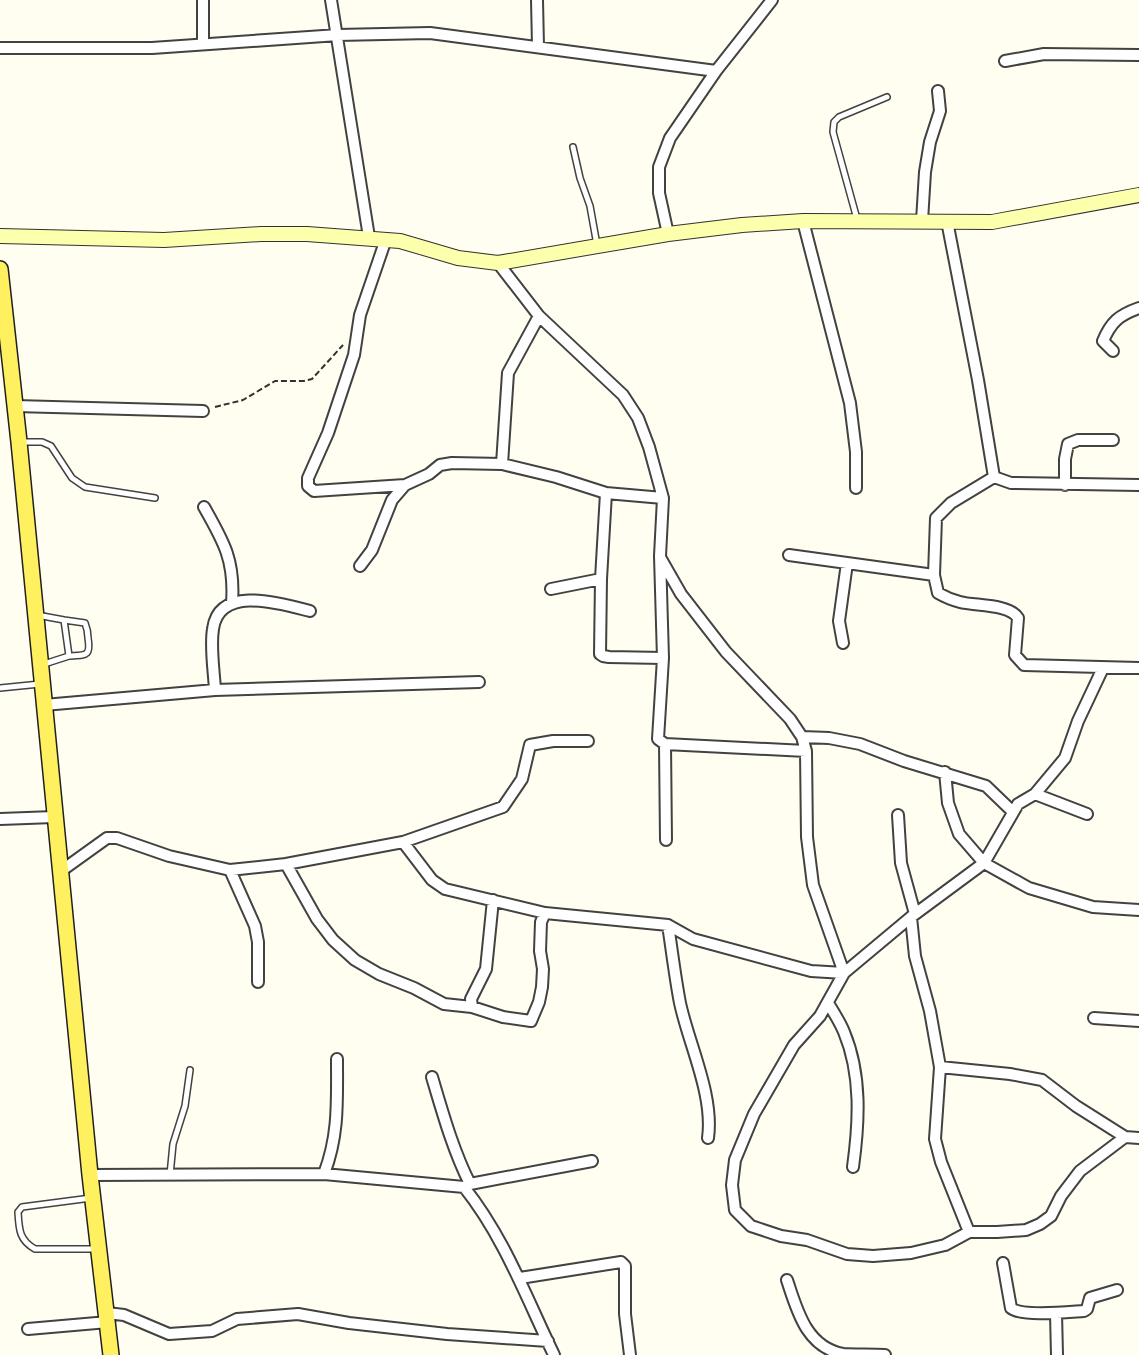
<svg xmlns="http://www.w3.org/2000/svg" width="1139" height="1355" font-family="'Crimson Pro',serif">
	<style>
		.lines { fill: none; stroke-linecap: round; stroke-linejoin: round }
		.lane-casing { stroke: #424242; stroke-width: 8 }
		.street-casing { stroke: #424242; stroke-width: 14 }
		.secondary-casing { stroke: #313131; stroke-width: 16 }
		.primary-casing { stroke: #202020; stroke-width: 18 }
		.path { stroke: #313131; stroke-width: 2; stroke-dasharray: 6 3; stroke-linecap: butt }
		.lane { stroke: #fff; stroke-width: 5 }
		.street { stroke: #fff; stroke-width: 10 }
		.secondary { stroke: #fcffab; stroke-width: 14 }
		.primary { stroke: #fff060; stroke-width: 15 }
	</style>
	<rect width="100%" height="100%" fill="#fffef0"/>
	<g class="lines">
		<defs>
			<path id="lane" d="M 573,147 L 580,178 L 590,206 L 597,245
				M 857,219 L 833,132 L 834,122 L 839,117 L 887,97
				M 22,442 L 42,442 L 51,446 L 72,478 L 85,487 L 155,498
				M 37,615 L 64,620 L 69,656 L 41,665
				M 64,620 L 85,623 C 87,628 88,632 88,638 C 91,657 86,655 69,656
				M 0,688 L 40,684
				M 170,1175 L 173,1144 L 185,1106 L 190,1070
				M 91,1198 L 22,1207 L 18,1212 C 19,1229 19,1240 35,1249 L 98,1249"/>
			<path id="street" d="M 331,0 L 369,237
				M 537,0 L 538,46
				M 203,44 L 203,0
				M 0,48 L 152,48 L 338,35 L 430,33 L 716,71
				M 1005,61 L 1044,54 L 1139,55
				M 803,221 L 850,403 L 856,452 L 856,488
				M 922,221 L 925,172 L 930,142 L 940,111 L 938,91
				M 947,221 L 978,380 L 994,477
				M 668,234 L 659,193 L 659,167 L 670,138 L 716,71 L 772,0
				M 386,239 L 360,315 L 354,355 L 328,433 L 308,478 L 308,486 L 314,491 L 405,485
				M 498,263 L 539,316 L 623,395 L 638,418 L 649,447 L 663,498 L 660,556 L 663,658 L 658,739 L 665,744 L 806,751
				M 1113,351 L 1103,341 C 1111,322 1119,315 1139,308
				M 15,406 L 203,411
				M 502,464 L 508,373 L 539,316
				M 994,477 L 1011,483 L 1139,485
				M 1065,485 L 1065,459 L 1068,444 L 1078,440 L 1113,440
				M 204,507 C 224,542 235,561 232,603
				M 789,555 L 934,575 L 938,593 C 945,597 952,600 960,602 C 975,606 1010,604 1018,618 L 1015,655 L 1024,665 L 1139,668
				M 661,559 L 681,594 L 726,652 L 790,719 L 802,737 L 806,751 L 807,837 L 813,885 L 844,973
				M 360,566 L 372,550 L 392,500 L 405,485 L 429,474 L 440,465 L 452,463 L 502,464 L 556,477 L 606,493 L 663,498
				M 934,575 L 936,518 L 951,503 L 994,477
				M 601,579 L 606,493
				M 551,589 L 601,579 L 600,654 L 603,656 L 609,657 L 663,658
				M 843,643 L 839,621 L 847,563
				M 1103,668 L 1078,721 L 1065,758 L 1035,794 L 1018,804 L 984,863 L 911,917 L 844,973 L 820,1016 L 794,1045 L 754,1114 L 735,1160 L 732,1185 L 735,1210 L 751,1226 L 781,1236 L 807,1240 L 847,1254 L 873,1256 L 911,1253 L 945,1245 L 969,1232 L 997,1232 L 1026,1230 L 1040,1224 L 1051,1216 L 1061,1196 L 1080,1171 L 1125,1137
				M 215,690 C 214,671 210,647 213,629 C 219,584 282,604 310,611
				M 44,705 L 215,690 L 479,682
				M 802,737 L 829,738 L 860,744 L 904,761 L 986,786 L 1013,812
				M 665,744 L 666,840
				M 945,772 L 948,803 L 959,834 L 984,863 L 1029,888 L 1093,907 L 1139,910
				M 1035,794 L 1087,814
				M 898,815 L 901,863 L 915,914
				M 0,819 L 54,817
				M 403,842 L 432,880 L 445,889 L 545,913 L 668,925 L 693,939 L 811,971 L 844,973
				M 286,864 L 317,919 L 333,940 L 355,960 L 379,974 L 414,988 L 444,1004 L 472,1007 L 503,1017 L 531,1021 L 539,1002 L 542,987 L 543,969 L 540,951 L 541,922 L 545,913
				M 230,870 L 255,926 L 258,942 L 258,982
				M 61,871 L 107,838 L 117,838 L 169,856 L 230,870 L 286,864 L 403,842 L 503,807 L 522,779 L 530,745 L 553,741 L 588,741
				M 911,917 L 915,956 L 930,1011 L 940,1067 L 935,1139 L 941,1162 L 969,1232
				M 668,925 C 672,951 675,977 680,1003 C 689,1045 714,1095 708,1138
				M 828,1003 C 834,1013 840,1022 844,1032 C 862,1075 859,1123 853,1167
				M 472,1007 L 471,999 L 486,969 L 493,900
				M 1094,1018 L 1139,1021
				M 940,1067 L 1010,1074 L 1042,1080 L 1076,1106 L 1125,1137 L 1139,1138
				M 432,1077 C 443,1114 453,1150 470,1184 L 592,1161
				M 324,1174 C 339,1135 337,1101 337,1059
				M 90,1175 L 324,1174 L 464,1187 C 504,1237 526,1297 554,1355
				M 1003,1263 L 1011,1308 C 1022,1317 1068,1312 1084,1311 L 1087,1309 L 1090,1298 L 1117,1290
				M 520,1278 L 621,1262 L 625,1266 L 625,1314 L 630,1355
				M 787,1280 C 797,1310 806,1347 843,1354 C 856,1355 871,1354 885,1355
				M 107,1313 L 124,1315 L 169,1334 L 212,1331 L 237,1319 L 298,1314 L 349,1323 L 447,1334 L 548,1341
				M 1056,1313 L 1057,1355
				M 28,1329 L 108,1322"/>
			<path id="secondary" d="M 0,236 L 164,240 L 261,234 L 307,234 L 400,241 L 458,258 L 498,263 L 668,234 L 742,225 L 803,221 L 992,222 L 1139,195"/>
			<path id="primary" d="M 0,269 L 19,442 L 90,1175 L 111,1355"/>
		</defs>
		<use href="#lane" class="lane-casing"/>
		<use href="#street" class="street-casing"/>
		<use href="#secondary" class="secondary-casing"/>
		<use href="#primary" class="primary-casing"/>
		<path class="path" d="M 215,407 L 243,400 L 275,381 L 304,381 L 312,379 L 343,345"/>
		<use href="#lane" class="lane"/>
		<use href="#street" class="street"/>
		<use href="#secondary" class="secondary"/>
		<use href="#primary" class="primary"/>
	</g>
</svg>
